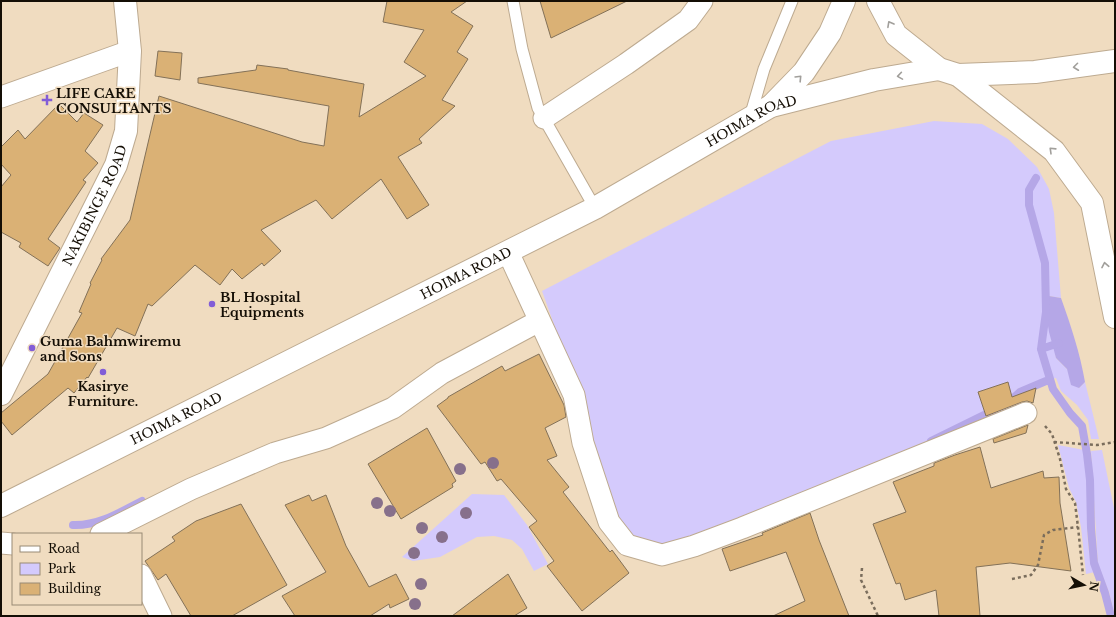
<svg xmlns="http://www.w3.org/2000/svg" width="1116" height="617" font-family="'Libre Baskerville',serif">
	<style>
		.green { fill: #d4cafc }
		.water { fill: #b5a7e7 }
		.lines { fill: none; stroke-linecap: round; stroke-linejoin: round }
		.stream { stroke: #b5a7e7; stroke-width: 8 }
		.building { fill: #dab175; stroke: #837158 }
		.service-casing { stroke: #bdaa90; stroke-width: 13 }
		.minor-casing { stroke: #bdaa90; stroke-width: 23 }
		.tertiary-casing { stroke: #bdaa90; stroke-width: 24 }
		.primary-casing { stroke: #bdaa90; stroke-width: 24 }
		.motorway-casing { stroke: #bdaa90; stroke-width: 24 }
		.path { stroke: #7a6d5c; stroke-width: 2.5; stroke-dasharray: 3 3; stroke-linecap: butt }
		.service { stroke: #fff; stroke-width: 11 }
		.minor { stroke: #fff; stroke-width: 21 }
		.tertiary { stroke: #fff; stroke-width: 22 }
		.primary { stroke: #fff; stroke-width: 22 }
		.motorway { stroke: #fff; stroke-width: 22 }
		.tree { fill: #87708b }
		.oneway { stroke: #a19f9b }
		.poi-dot { fill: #825dd7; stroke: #f0dcc0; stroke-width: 1.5 }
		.labels { text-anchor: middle; stroke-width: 3; stroke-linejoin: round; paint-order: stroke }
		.poi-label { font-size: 13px; font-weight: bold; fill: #140e05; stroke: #f0dcc0; text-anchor: start }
		.street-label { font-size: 13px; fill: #140e05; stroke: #f0dcc0 }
	</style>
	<rect width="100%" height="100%" fill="#f0dcc0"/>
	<path class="green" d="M 934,121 L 982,124 L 1008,139 L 1037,167 L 1049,189 L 1054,213 L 1061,298 L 1049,296 L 1056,358 L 1067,369 L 1079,388 L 1085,382 L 1099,439 L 1091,439 L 1088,420 L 1077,405 L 1061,391 L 1056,378 L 1017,389 L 1022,408 L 669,547 L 639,543 L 613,516 L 574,381 L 542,291 L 831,141 Z
		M 1058,445 L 1084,450 C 1085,461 1087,471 1088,481 C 1089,508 1083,548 1095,572 L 1086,574 L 1081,527 L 1076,502 L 1069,488 Z
		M 1102,450 L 1115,513 L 1115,616 L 1109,592 L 1098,565 L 1091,451 Z
		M 472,494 L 504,495 L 527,525 L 548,564 L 534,571 L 522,549 L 512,540 L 494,536 L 477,537 L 440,557 L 413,561 L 402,557 Z"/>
	<path class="water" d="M 1049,296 L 1061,298 C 1071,326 1080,353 1085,382 L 1079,388 L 1071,385 L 1067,369 L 1056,358 L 1049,332 L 1045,307 Z"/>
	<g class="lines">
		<path class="stream" d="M 1036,178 L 1029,190 L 1029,205 L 1045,263 L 1046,312 L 1041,349
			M 1059,343 L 1041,349 L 1053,389 L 1070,413 L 1082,426 L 1087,454 L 1090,480 L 1091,528 L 1094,563 L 1105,593 L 1111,616
			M 1009,402 L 1020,392 L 1046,381 L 1050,381
			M 931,441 L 994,410
			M 73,525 C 98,526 121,512 142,501"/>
	</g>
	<path class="building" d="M 387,1 L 467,1 L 451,12 L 473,26 L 457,52 L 468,59 L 442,100 L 455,106 L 419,139 L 422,143 L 398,157 L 429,205 L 407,219 L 381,179 L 332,219 L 316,200 L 261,230 L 281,251 L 264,266 L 262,263 L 242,279 L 232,269 L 220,285 L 195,265 L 152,306 L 148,304 L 135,336 L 117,328 L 88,378 L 87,377 L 74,393 L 68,388 L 12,435 L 1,421 L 1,413 L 48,374 L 82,313 L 79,312 L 91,284 L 90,283 L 102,260 L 101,259 L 130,220 L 159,96 L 302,142 L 324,146 L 329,106 L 198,83 L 198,78 L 256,70 L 257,65 L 288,69 L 288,70 L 364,84 L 359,117 L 426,76 L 404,62 L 424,30 L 383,22 Z
		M 540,1 L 627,1 L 551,38 Z
		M 158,51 L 182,53 L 180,80 L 155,76 Z
		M 59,104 L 77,122 L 84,113 L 103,125 L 85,151 L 98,163 L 83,180 L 86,182 L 48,239 L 60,248 L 48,266 L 19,247 L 21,243 L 1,232 L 1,187 L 11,175 L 1,164 L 1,147 L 18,130 L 25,139 Z
		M 539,354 L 564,405 L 566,417 L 545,428 L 557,456 L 547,460 L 569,487 L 563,492 L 610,552 L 612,550 L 629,573 L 582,611 L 547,566 L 554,561 L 529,527 L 537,521 L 501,479 L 497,481 L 485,462 L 481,464 L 437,406 L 448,398 L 448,397 L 502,366 L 505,371 Z
		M 1008,382 L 1012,397 L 1036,388 L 1033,403 L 1027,401 L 1022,402 L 986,416 L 978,392 Z
		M 1028,425 L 1026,433 L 994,443 L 993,439 Z
		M 427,428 L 456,481 L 452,484 L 453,487 L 401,519 L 368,464 Z
		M 980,447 L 991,488 L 1043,471 L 1044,478 L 1059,477 L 1060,503 L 1071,571 L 1010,563 L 976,567 L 980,616 L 939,616 L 936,590 L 905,600 L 900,583 L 896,584 L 873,524 L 906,512 L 893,482 L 934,466 L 934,463 L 955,455 Z
		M 309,495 L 312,501 L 326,495 L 346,546 L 369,587 L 396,574 L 409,599 L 390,608 L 389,604 L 370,616 L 295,616 L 282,596 L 326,572 L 285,505 Z
		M 241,504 L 287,585 L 232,616 L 191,616 L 166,574 L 158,580 L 145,561 L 175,541 L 172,537 L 196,521 Z
		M 810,513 L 819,540 L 849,616 L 773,616 L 805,601 L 786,552 L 730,571 L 722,549 L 763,535 L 762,533 Z
		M 508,574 L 527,608 L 514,616 L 452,616 Z"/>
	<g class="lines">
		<defs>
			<path id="service" d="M 513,1 L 522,49 L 538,108 L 595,208
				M 750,117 L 764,69 L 792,1"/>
			<path id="minor" d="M 1,97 L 130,51
				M 544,118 L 626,64 L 688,20 L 702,1
				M 508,252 L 574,395 L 583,443 L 609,522 L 627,545 L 662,555 L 694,546 L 742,528 L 1026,413
				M 101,534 L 191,489 L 275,453 L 326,438 L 393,408 L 442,373 L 539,321
				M 1,543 L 13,544
				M 141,575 L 161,616"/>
			<g id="tertiary">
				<path id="s1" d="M 1,394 L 116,165 L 126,131 L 130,51 L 125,1"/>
			</g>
			<g id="primary">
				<path d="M 878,1 L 896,35 L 939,69 L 958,75 L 1035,72 L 1115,61"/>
				<path d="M 771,106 L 804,72 L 830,33 L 844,1"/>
				<path id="s2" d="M 1,506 L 595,208 L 771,106 L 874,80 L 939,69"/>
			</g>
			<path id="motorway" d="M 958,75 L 1054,151 L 1092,203 L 1115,317"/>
		</defs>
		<use href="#service" class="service-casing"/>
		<use href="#minor" class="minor-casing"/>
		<use href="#tertiary" class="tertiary-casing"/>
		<use href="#primary" class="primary-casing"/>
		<use href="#motorway" class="motorway-casing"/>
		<path class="path" d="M 1045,426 L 1052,434 L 1060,459 L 1066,489 L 1075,503 L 1078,527 L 1083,575
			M 1054,442 L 1097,445 L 1115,442
			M 862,568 L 861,580 L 878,616
			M 1012,579 L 1031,575 L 1038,565 L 1044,535 L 1053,530 L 1078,527"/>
		<use href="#service" class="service"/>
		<use href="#minor" class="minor"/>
		<use href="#tertiary" class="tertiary"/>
		<use href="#primary" class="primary"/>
		<use href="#motorway" class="motorway"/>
	</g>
	<g class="tree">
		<circle cx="493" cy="463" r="6"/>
		<circle cx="460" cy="469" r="6"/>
		<circle cx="377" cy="503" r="6"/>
		<circle cx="390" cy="511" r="6"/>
		<circle cx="466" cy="513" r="6"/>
		<circle cx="422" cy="528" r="6"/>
		<circle cx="442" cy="537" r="6"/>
		<circle cx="414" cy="553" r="6"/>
		<circle cx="421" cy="584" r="6"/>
		<circle cx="415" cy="604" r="6"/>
	</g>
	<defs><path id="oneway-chevron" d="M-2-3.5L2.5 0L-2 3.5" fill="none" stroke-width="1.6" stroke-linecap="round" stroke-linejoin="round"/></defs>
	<g class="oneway">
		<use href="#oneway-chevron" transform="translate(890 24) rotate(-119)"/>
		<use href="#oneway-chevron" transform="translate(1076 67) rotate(173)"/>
		<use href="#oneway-chevron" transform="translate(900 76) rotate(171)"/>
		<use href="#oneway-chevron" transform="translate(799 78) rotate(-46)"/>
		<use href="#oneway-chevron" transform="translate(1052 150) rotate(-136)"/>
		<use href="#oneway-chevron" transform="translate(1105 265) rotate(-101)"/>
	</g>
	<g class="poi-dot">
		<path d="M45 94h4v4h4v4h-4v4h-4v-4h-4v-4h4z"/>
		<circle cx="212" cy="304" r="4"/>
		<circle cx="32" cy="348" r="4"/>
		<circle cx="103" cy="372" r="4"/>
	</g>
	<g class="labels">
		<g class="poi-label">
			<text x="56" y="98">LIFE CARE<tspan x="56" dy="15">CONSULTANTS</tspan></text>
			<text x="220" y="302">BL Hospital<tspan x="220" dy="15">Equipments</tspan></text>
			<text x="40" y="346">Guma Bahmwiremu<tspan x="40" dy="15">and Sons</tspan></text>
			<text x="103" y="391" text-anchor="middle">Kasirye<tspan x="103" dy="15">Furniture.</tspan></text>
		</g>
		<g class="street-label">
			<text dy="5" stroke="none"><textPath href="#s2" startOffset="844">HOIMA ROAD</textPath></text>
			<text dy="5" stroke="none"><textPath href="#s1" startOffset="211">NAKIBINGE ROAD</textPath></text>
			<text dy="5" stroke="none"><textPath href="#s2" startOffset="520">HOIMA ROAD</textPath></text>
			<text dy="5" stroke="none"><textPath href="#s2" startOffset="196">HOIMA ROAD</textPath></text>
		</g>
	</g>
	<rect width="1116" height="617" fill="none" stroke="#140e05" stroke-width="4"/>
	<rect x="12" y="533" width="130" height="72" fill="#f0dcc0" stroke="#988a75"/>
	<rect x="20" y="546" width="20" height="6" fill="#ffffff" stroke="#988a75"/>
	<text x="48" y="553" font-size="12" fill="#140e05">Road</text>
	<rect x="20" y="563" width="20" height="12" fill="#d4cafc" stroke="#988a75"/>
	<text x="48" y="573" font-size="12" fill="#140e05">Park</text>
	<rect x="20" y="583" width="20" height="12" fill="#dab175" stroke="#988a75"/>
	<text x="48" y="593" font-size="12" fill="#140e05">Building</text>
	<g transform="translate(1084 585) rotate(99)" stroke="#f0dcc0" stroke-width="3" paint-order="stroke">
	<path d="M0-3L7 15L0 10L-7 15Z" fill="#140e05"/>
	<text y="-6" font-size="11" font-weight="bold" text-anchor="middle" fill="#140e05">N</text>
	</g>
</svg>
